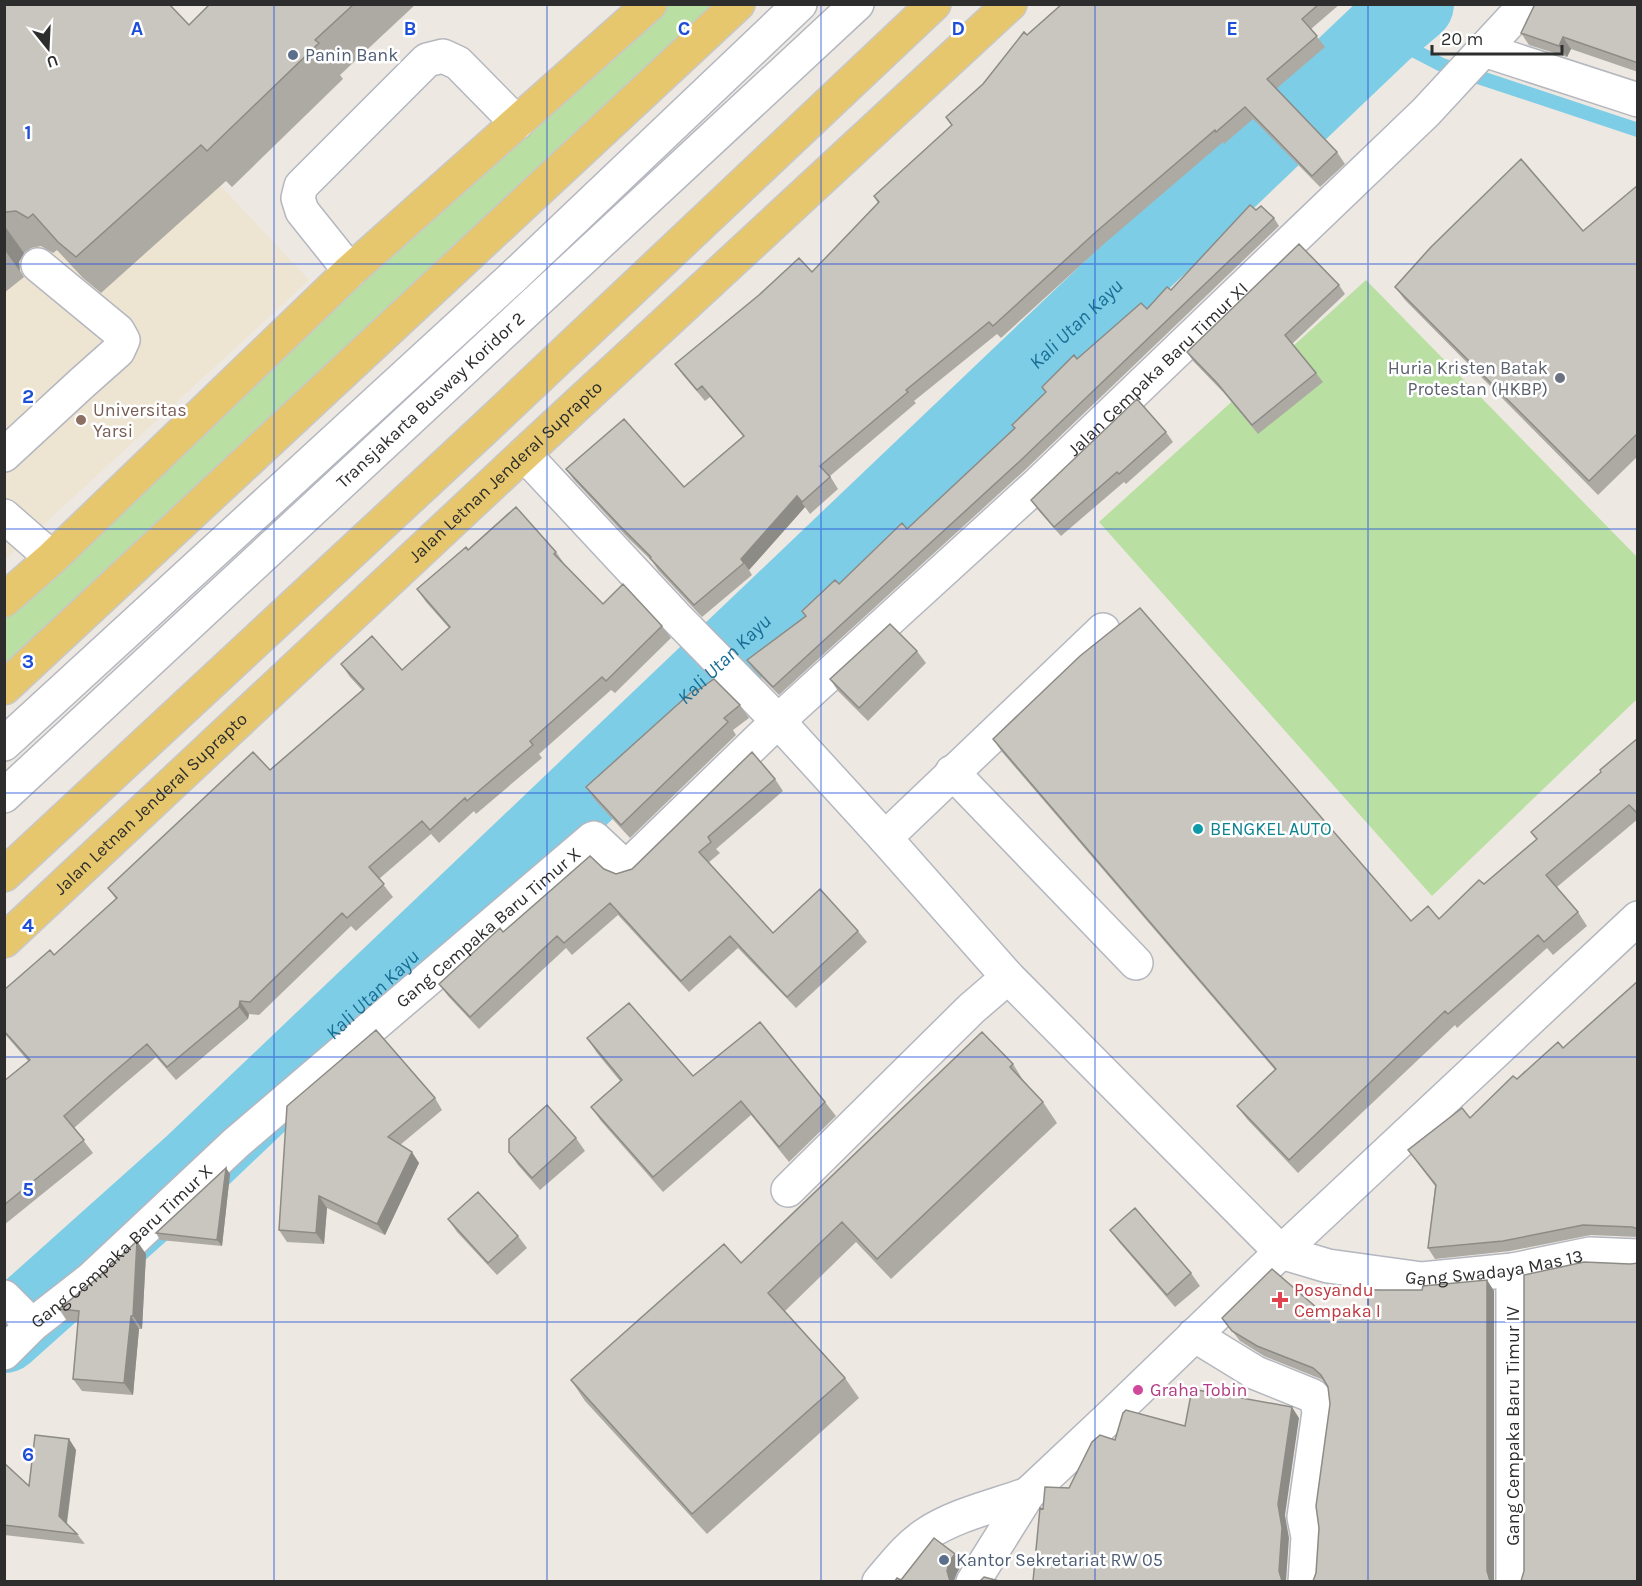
<svg xmlns="http://www.w3.org/2000/svg" width="1642" height="1586" font-family="Karla,sans-serif">
	<style>
		.education { fill: #ede4d2 }
		.green { fill: #b9dfa2 }
		.lines { fill: none; stroke-linecap: round; stroke-linejoin: round }
		.stream { stroke: #7dcde6; stroke-width: 14 }
		.river { stroke: #7dcde6; stroke-width: 78 }
		.minor-casing { stroke: #b4b7bf; stroke-width: 36 }
		.major-casing { stroke: #c8c8c8; stroke-width: 36 }
		.minor { stroke: #fff; stroke-width: 33 }
		.major { stroke: #e7c76d; stroke-width: 33 }
		.wall { fill: #adaaa4 }
		.shaded-wall { fill: #8d8b86 }
		.building { fill: #c9c6bf; stroke: #8d8b86; stroke-width: 1.5 }
		.grid { fill: none; stroke: #1d4ed8; stroke-width: 1.5; stroke-opacity: 0.55 }
		.service-dot { fill: #5c6f8a; stroke: #fff; stroke-width: 2 }
		.worship-dot { fill: #6b7280; stroke: #fff; stroke-width: 2 }
		.education-dot { fill: #8d6e63; stroke: #fff; stroke-width: 2 }
		.culture-dot { fill: #0f9aa8; stroke: #fff; stroke-width: 2 }
		.health-dot { fill: #e0444e; stroke: #fff; stroke-width: 2 }
		.hotel-dot { fill: #d1479c; stroke: #fff; stroke-width: 2 }
		.labels { text-anchor: middle; stroke-width: 5; stroke-linejoin: round; paint-order: stroke }
		.service-label { font-size: 18px; fill: #4e5e75; stroke: #fff; text-anchor: start }
		.worship-label { font-size: 18px; fill: #5b616d; stroke: #fff; text-anchor: end }
		.street-label { font-size: 18px; fill: #2d2d2d; stroke: #fff }
		.education-label { font-size: 18px; fill: #785e54; stroke: #fff; text-anchor: start }
		.culture-label { font-size: 18px; fill: #0d838f; stroke: #fff; text-anchor: start }
		.health-label { font-size: 18px; fill: #be3a42; stroke: #fff; text-anchor: start }
		.hotel-label { font-size: 18px; fill: #b23c85; stroke: #fff; text-anchor: start }
		.water-label { font-size: 20px; font-style: italic; fill: #196e96; stroke: #fff }
		.grid-label { font-size: 20px; text-anchor: middle; font-weight: bold; fill: #1d4ed8; stroke: #fff; stroke-width: 5; stroke-linejoin: round; paint-order: stroke }
	</style>
	<rect width="100%" height="100%" fill="#ede8e1"/>
	<path class="education" d="M 5,5 L 51,5 L 309,280 L 5,560 Z"/>
	<path class="green" d="M 650,5 L 739,5 L 5,688 L 5,600 Z
		M 1366,280 L 1637,557 L 1637,699 L 1432,896 L 1099,522 Z"/>
	<g class="lines">
		<path class="stream" d="M 1383,31 L 1413,50 L 1442,65 L 1638,130"/>
		<path class="river" id="s1" d="M 4,1334 L 194,1164 L 1383,31 L 1415,4"/>
		<defs>
			<g id="minor">
				<path d="M 1484,50 L 1638,100"/>
				<path d="M 350,271 L 302,211 L 298,198 L 301,186 L 427,60 L 443,56 L 458,63 L 517,123"/>
				<path id="s2" d="M 524,454 L 676,617 L 778,721 L 885,838 L 1008,977 L 1281,1252 L 1328,1266 L 1422,1279 L 1513,1270 L 1590,1254 L 1638,1256"/>
				<path d="M 4,455 L 82,383 L 118,351 L 123,340 L 118,331 L 38,265"/>
				<path d="M 4,516 L 52,558"/>
				<path d="M 4,744 L 513,277 L 800,4"/>
				<path d="M 952,772 L 1136,963"/>
				<path id="s3" d="M 4,796 L 857,4"/>
				<path d="M 885,838 L 1103,630"/>
				<path d="M 788,1190 L 971,1009 L 1008,977"/>
				<path d="M 4,1297 L 32,1325"/>
				<path d="M 1194,1335 L 1256,1373 L 1313,1396 L 1317,1402 L 1319,1412 L 1304,1517 L 1308,1537 L 1305,1582"/>
				<path id="s4" d="M 4,1353 L 32,1325 L 91,1279 L 236,1143 L 592,839 L 594,838 L 625,867 L 627,867 L 778,721 L 1039,483 L 1426,112 L 1526,4"/>
				<path d="M 879,1582 C 893,1566 907,1547 925,1535 C 954,1515 995,1506 1028,1494"/>
				<path d="M 973,1582 L 1028,1494 L 1113,1414 L 1281,1252 L 1638,918"/>
				<path d="M 1513,1582 L 1513,1270"/>
			</g>
			<g id="major">
				<path d="M 4,600 L 52,558 L 350,271 L 650,4"/>
				<path d="M 4,688 L 738,4"/>
				<path d="M 4,875 L 485,428 L 934,4"/>
				<path id="s5" d="M 4,941 L 524,454 L 1010,4"/>
			</g>
		</defs>
		<use href="#minor" class="minor-casing"/>
		<use href="#major" class="major-casing"/>
		<use href="#minor" class="minor"/>
		<use href="#major" class="major"/>
	</g>
	<path class="wall" d="M 4,4 L 189,25 L 210,4 L 416,4 L 340,75 L 343,79 L 232,187 L 226,181 L 101,293 L 83,278 L 57,250 L 53,253 L 41,246 L 31,248 L 24,253 L 19,262 L 20,271 L 24,277 L 4,293 Z
		M 1062,4 L 1340,4 L 1311,29 L 1325,47 L 1276,89 L 1337,152 L 1345,164 L 1320,187 L 1253,119 L 1224,144 L 1223,142 L 1105,243 L 1001,338 L 997,334 L 914,401 L 916,403 L 830,476 L 838,489 L 810,514 L 805,507 L 749,570 L 752,575 L 702,617 L 658,570 L 652,561 L 628,538 L 574,480 L 566,469 L 684,487 L 743,436 L 710,397 L 705,401 L 683,375 L 675,364 L 812,272 L 878,203 L 874,196 L 952,126 L 946,117 L 983,84 L 1027,35 Z
		M 1638,4 L 1638,72 L 1571,49 L 1567,57 L 1529,45 L 1521,33 Z
		M 1638,185 L 1638,456 L 1598,495 L 1405,300 L 1395,287 L 1583,231 Z
		M 1256,210 L 1274,218 L 1279,226 L 1026,469 L 779,695 L 753,669 L 747,660 L 805,616 L 802,611 L 839,584 L 907,529 L 1014,428 L 1012,425 L 1046,392 L 1042,387 L 1077,359 L 1147,309 L 1171,290 Z
		M 1339,285 L 1345,294 L 1292,344 L 1316,373 L 1323,382 L 1258,434 L 1224,393 L 1193,361 L 1187,352 Z
		M 1166,432 L 1173,442 L 1126,484 L 1124,482 L 1061,536 L 1038,510 L 1031,500 Z
		M 468,550 L 556,552 L 565,565 L 603,604 L 662,626 L 671,638 L 615,693 L 611,690 L 539,754 L 542,758 L 476,814 L 474,811 L 439,843 L 431,834 L 379,879 L 393,897 L 356,931 L 351,926 L 259,1015 L 249,1014 L 248,1019 L 176,1080 L 156,1057 L 116,1091 L 74,1128 L 93,1153 L 4,1225 L 4,1081 L 28,1061 L 4,1033 L 4,990 L 54,955 L 116,899 L 108,888 L 270,770 L 362,690 L 350,677 L 341,664 L 402,670 L 449,628 L 426,602 L 417,589 Z
		M 917,651 L 926,663 L 868,721 L 838,691 L 830,679 Z
		M 698,690 L 740,705 L 749,718 L 733,730 L 736,735 L 630,838 L 595,800 L 586,787 Z
		M 1638,738 L 1638,819 L 1557,887 L 1578,912 L 1587,926 L 1553,955 L 1547,948 L 1457,1028 L 1455,1025 L 1298,1173 L 1247,1119 L 1237,1106 L 1275,1070 L 1002,752 L 993,739 L 1411,921 L 1439,919 L 1484,884 L 1537,839 L 1531,832 L 1601,772 Z
		M 775,779 L 783,791 L 716,849 L 720,853 L 708,863 L 773,933 L 858,931 L 867,942 L 796,1008 L 738,948 L 689,992 L 618,915 L 572,955 L 566,948 L 479,1029 L 448,996 L 439,984 L 503,932 L 604,869 L 616,874 L 632,869 Z
		M 1638,981 L 1638,1237 L 1591,1235 L 1510,1251 L 1435,1259 L 1428,1248 L 1435,1186 L 1408,1150 L 1470,1118 L 1517,1079 L 1563,1048 Z
		M 587,1038 L 693,1076 L 825,1102 L 836,1116 L 789,1162 L 751,1115 L 663,1192 L 601,1121 L 591,1107 L 620,1081 L 597,1053 Z
		M 1013,1064 L 1026,1085 L 1043,1102 L 1057,1123 L 891,1279 L 856,1242 L 785,1311 L 845,1378 L 859,1398 L 707,1534 L 585,1401 L 571,1380 L 741,1263 Z
		M 435,1098 L 442,1110 L 400,1145 L 419,1163 L 385,1235 L 327,1208 L 324,1244 L 287,1242 L 279,1230 L 287,1106 Z
		M 576,1138 L 585,1151 L 540,1190 L 518,1165 L 509,1152 Z
		M 226,1168 L 230,1174 L 222,1246 L 160,1240 L 156,1233 Z
		M 448,1219 L 518,1236 L 527,1248 L 497,1275 L 457,1232 Z
		M 1110,1230 L 1191,1273 L 1200,1286 L 1175,1307 L 1119,1242 Z
		M 146,1254 L 142,1329 L 139,1329 L 133,1395 L 82,1391 L 73,1379 L 78,1322 L 67,1321 L 59,1309 Z
		M 1487,1280 L 1494,1291 L 1494,1581 L 1316,1573 L 1330,1404 L 1328,1387 L 1326,1383 L 1321,1379 L 1264,1356 L 1240,1341 L 1222,1318 L 1316,1307 L 1368,1311 L 1422,1290 Z
		M 69,1439 L 76,1450 L 67,1524 L 77,1534 L 85,1544 L 4,1535 L 4,1463 L 29,1486 Z"/>
	<path class="shaded-wall" d="M 1563,37 L 1571,49 L 1567,57 L 1559,46 Z
		M 4,225 L 24,253 L 19,262 L 20,271 L 24,277 L 4,249 Z
		M 797,496 L 805,507 L 749,570 L 741,559 Z
		M 240,1001 L 249,1014 L 248,1019 L 239,1007 Z
		M 412,1152 L 419,1163 L 385,1235 L 377,1224 Z
		M 226,1168 L 230,1174 L 222,1246 L 217,1240 Z
		M 319,1196 L 327,1208 L 324,1244 L 316,1233 Z
		M 137,1241 L 146,1254 L 142,1329 L 133,1316 Z
		M 1487,1280 L 1494,1291 L 1494,1581 L 1490,1581 L 1487,1571 Z
		M 131,1316 L 139,1329 L 133,1395 L 124,1383 Z
		M 1292,1407 L 1299,1418 L 1285,1515 L 1289,1538 L 1286,1581 L 1282,1581 L 1279,1571 L 1278,1504 Z
		M 69,1439 L 76,1450 L 66,1527 L 59,1516 Z
		M 955,1554 L 962,1564 L 957,1573 L 954,1581 L 950,1581 L 947,1571 L 949,1562 Z"/>
	<path class="building" d="M 4,4 L 169,4 L 189,25 L 210,4 L 354,4 L 315,40 L 319,43 L 207,151 L 201,145 L 76,257 L 58,242 L 33,214 L 28,218 L 16,211 L 6,212 L 4,214 Z
		M 1062,4 L 1319,4 L 1302,19 L 1317,36 L 1267,79 L 1337,152 L 1312,176 L 1245,107 L 1216,132 L 1215,130 L 1097,231 L 993,326 L 989,322 L 906,390 L 908,392 L 820,466 L 830,477 L 802,502 L 797,496 L 741,559 L 744,563 L 694,605 L 650,558 L 651,557 L 620,526 L 566,469 L 624,419 L 684,487 L 744,436 L 702,386 L 697,390 L 675,364 L 759,295 L 799,258 L 812,272 L 879,202 L 874,196 L 952,125 L 946,117 L 983,84 L 1024,32 L 1027,35 Z
		M 1535,4 L 1638,4 L 1638,63 L 1563,37 L 1559,46 L 1521,33 Z
		M 1521,159 L 1583,231 L 1638,185 L 1638,433 L 1589,481 L 1395,287 L 1431,247 Z
		M 1250,205 L 1256,210 L 1261,206 L 1274,218 L 1020,461 L 773,687 L 747,660 L 806,616 L 802,611 L 835,580 L 839,584 L 902,523 L 907,529 L 1015,428 L 1012,425 L 1046,392 L 1042,387 L 1074,355 L 1077,359 L 1141,303 L 1147,309 L 1167,287 L 1171,290 Z
		M 1299,244 L 1339,285 L 1285,335 L 1316,373 L 1252,425 L 1217,383 L 1187,352 Z
		M 1137,399 L 1166,432 L 1119,474 L 1117,472 L 1054,527 L 1031,500 Z
		M 516,507 L 556,552 L 554,554 L 603,604 L 623,584 L 662,626 L 606,681 L 602,677 L 530,741 L 533,745 L 467,801 L 465,798 L 430,830 L 422,821 L 369,867 L 384,884 L 347,918 L 342,913 L 250,1002 L 240,1001 L 239,1007 L 167,1067 L 147,1044 L 107,1078 L 64,1116 L 84,1140 L 4,1205 L 4,1081 L 30,1060 L 4,1031 L 4,990 L 50,950 L 54,955 L 117,898 L 108,888 L 253,752 L 270,770 L 364,689 L 341,664 L 372,636 L 402,670 L 450,627 L 417,589 L 466,547 L 468,550 Z
		M 1140,608 L 1411,921 L 1428,906 L 1439,919 L 1479,880 L 1484,884 L 1537,839 L 1531,832 L 1601,772 L 1600,770 L 1638,738 L 1638,814 L 1629,805 L 1546,875 L 1578,912 L 1544,942 L 1538,935 L 1448,1014 L 1445,1011 L 1289,1160 L 1237,1106 L 1276,1069 L 993,739 L 1080,656 Z
		M 890,624 L 917,651 L 859,708 L 830,679 Z
		M 714,679 L 740,705 L 724,718 L 728,722 L 621,825 L 586,787 L 696,688 L 698,690 Z
		M 752,752 L 775,779 L 708,837 L 711,842 L 699,852 L 773,933 L 820,889 L 858,931 L 787,997 L 730,936 L 681,981 L 610,903 L 564,943 L 557,936 L 470,1017 L 439,984 L 500,928 L 503,932 L 590,856 L 604,869 L 616,874 L 632,869 Z
		M 1638,981 L 1638,1229 L 1632,1227 L 1583,1225 L 1503,1241 L 1428,1248 L 1436,1185 L 1408,1150 L 1462,1108 L 1470,1118 L 1513,1076 L 1517,1079 L 1558,1042 L 1563,1048 Z
		M 629,1003 L 693,1076 L 760,1022 L 825,1102 L 779,1147 L 741,1101 L 653,1177 L 591,1107 L 622,1080 L 587,1038 Z
		M 376,1030 L 435,1098 L 388,1137 L 412,1152 L 377,1224 L 319,1196 L 316,1233 L 279,1230 L 287,1106 Z
		M 982,1032 L 1013,1064 L 1010,1067 L 1043,1102 L 877,1259 L 842,1222 L 768,1293 L 845,1378 L 692,1514 L 571,1380 L 724,1244 L 741,1263 Z
		M 547,1105 L 576,1138 L 532,1178 L 509,1152 L 509,1139 Z
		M 226,1168 L 217,1240 L 156,1233 Z
		M 478,1192 L 518,1236 L 488,1263 L 448,1219 Z
		M 1135,1208 L 1191,1273 L 1167,1295 L 1110,1230 Z
		M 137,1241 L 133,1316 L 131,1316 L 124,1383 L 73,1379 L 79,1311 L 59,1309 L 95,1280 Z
		M 1584,1262 L 1630,1264 L 1638,1263 L 1638,1581 L 1521,1581 L 1524,1571 L 1524,1275 Z
		M 1272,1269 L 1316,1307 L 1368,1311 L 1368,1290 L 1422,1290 L 1423,1286 L 1487,1280 L 1487,1571 L 1490,1581 L 1313,1581 L 1316,1573 L 1319,1528 L 1316,1506 L 1330,1404 L 1328,1387 L 1321,1375 L 1313,1368 L 1257,1346 L 1232,1331 L 1222,1318 Z
		M 1192,1389 L 1292,1407 L 1278,1504 L 1282,1528 L 1279,1571 L 1282,1581 L 1033,1581 L 1040,1508 L 1043,1509 L 1045,1487 L 1069,1488 L 1092,1442 L 1100,1435 L 1115,1440 L 1123,1413 L 1126,1410 L 1185,1426 Z
		M 35,1435 L 69,1439 L 59,1516 L 77,1534 L 4,1525 L 4,1463 L 29,1486 Z
		M 934,1538 L 955,1554 L 949,1562 L 947,1571 L 950,1581 L 895,1581 L 897,1578 L 901,1580 Z
		M 984,1577 L 999,1581 L 980,1581 Z"/>
	<path class="grid" d="M 274,4 L 274,1582M 547,4 L 547,1582M 821,4 L 821,1582M 1095,4 L 1095,1582M 1368,4 L 1368,1582M 4,264 L 1638,264M 4,529 L 1638,529M 4,793 L 1638,793M 4,1057 L 1638,1057M 4,1322 L 1638,1322"/>
	<g class="service-dot">
		<circle cx="293" cy="55" r="6"/>
		<circle cx="944" cy="1560" r="6"/>
	</g>
	<circle class="worship-dot" cx="1560" cy="378" r="6"/>
	<circle class="education-dot" cx="81" cy="420" r="6"/>
	<circle class="culture-dot" cx="1198" cy="829" r="6"/>
	<path class="health-dot" d="M1277 1291h6v6h6v6h-6v6h-6v-6h-6v-6h6z"/>
	<circle class="hotel-dot" cx="1138" cy="1390" r="6"/>
	<g class="labels">
		<g class="service-label">
			<text x="305" y="61">Panin Bank</text>
			<text x="956" y="1566">Kantor Sekretariat RW 05</text>
		</g>
		<g class="worship-label">
			<text x="1548" y="374">Huria Kristen Batak<tspan x="1548" dy="21">Protestan (HKBP)</tspan></text>
		</g>
		<g class="street-label">
			<text dy="6" stroke="none"><textPath href="#s4" startOffset="1556">Jalan Cempaka Baru Timur XI</textPath></text>
			<text dy="6" stroke="none"><textPath href="#s3" startOffset="582">Transjakarta Busway Koridor 2</textPath></text>
			<text dy="6" stroke="none"><textPath href="#s5" startOffset="687">Jalan Letnan Jenderal Suprapto</textPath></text>
			<text dy="6" stroke="none"><textPath href="#s5" startOffset="201">Jalan Letnan Jenderal Suprapto</textPath></text>
			<text dy="6" stroke="none"><textPath href="#s4" startOffset="645">Gang Cempaka Baru Timur X</textPath></text>
			<text dy="6" stroke="none"><textPath href="#s4" startOffset="159">Gang Cempaka Baru Timur X</textPath></text>
			<text dy="6" stroke="none"><textPath href="#s2" startOffset="1317">Gang Swadaya Mas 13</textPath></text>
			<text transform="translate(1513 1426) rotate(-90)" y="6">Gang Cempaka Baru Timur IV</text>
		</g>
		<g class="education-label">
			<text x="93" y="416">Universitas<tspan x="93" dy="21">Yarsi</tspan></text>
		</g>
		<g class="culture-label">
			<text x="1210" y="835">BENGKEL AUTO</text>
		</g>
		<g class="health-label">
			<text x="1294" y="1296">Posyandu<tspan x="1294" dy="21">Cempaka I</tspan></text>
		</g>
		<g class="hotel-label">
			<text x="1150" y="1396">Graha Tobin</text>
		</g>
		<g class="water-label">
			<text dy="7" stroke="none"><textPath href="#s1" startOffset="1473">Kali Utan Kayu</textPath></text>
			<text dy="7" stroke="none"><textPath href="#s1" startOffset="987">Kali Utan Kayu</textPath></text>
			<text dy="7" stroke="none"><textPath href="#s1" startOffset="501">Kali Utan Kayu</textPath></text>
		</g>
	</g>
	<g class="grid-label">
		<text x="137" y="35">A</text>
		<text x="410" y="35">B</text>
		<text x="684" y="35">C</text>
		<text x="958" y="35">D</text>
		<text x="1232" y="35">E</text>
		<text x="28" y="139">1</text>
		<text x="28" y="403">2</text>
		<text x="28" y="668">3</text>
		<text x="28" y="932">4</text>
		<text x="28" y="1196">5</text>
		<text x="28" y="1461">6</text>
	</g>
	<rect width="1642" height="1586" fill="none" stroke="#2d2d2d" stroke-width="12"/>
	<g transform="translate(48 48) rotate(162)" stroke="#ffffff" stroke-width="4.5" paint-order="stroke">
	<path d="M0-4.5L10 22L0 15L-10 22Z" fill="#2d2d2d"/>
	<text y="-9" font-size="16" font-weight="bold" text-anchor="middle" fill="#2d2d2d">U</text>
	</g>
	<path d="M1432 45v9h130v-9" fill="none" stroke="#2d2d2d" stroke-width="3"/>
	<text x="1441" y="45" font-size="18" fill="#2d2d2d" stroke="#ffffff" stroke-width="4.5" paint-order="stroke">20 m</text>
</svg>
